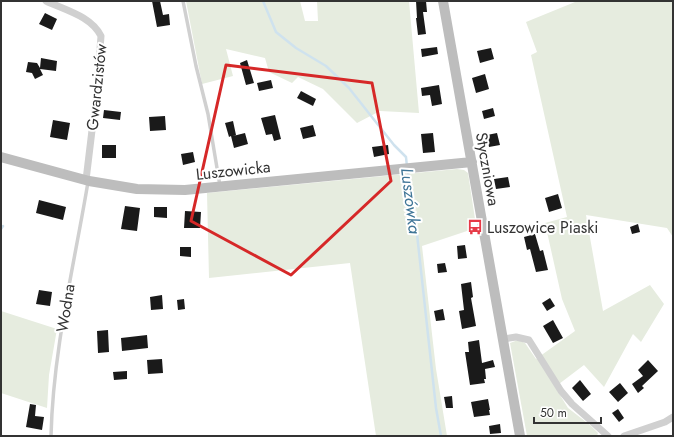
<svg xmlns="http://www.w3.org/2000/svg" width="674" height="437" font-family="Jost,sans-serif">
	<style>
		.green { fill: #e6ecdf }
		.lines { fill: none; stroke-linecap: round; stroke-linejoin: round }
		.stream { stroke: #cfe2ee; stroke-width: 2.5 }
		.building { fill: #1a1a1a }
		.lane { stroke: #d0d0d0; stroke-width: 3.5 }
		.street { stroke: #d0d0d0; stroke-width: 7 }
		.secondary { stroke: #bdbdbd; stroke-width: 10 }
		.marked { fill: none; stroke: #d62828; stroke-width: 3; stroke-linejoin: round }
		.labels { text-anchor: middle; stroke-width: 4; stroke-linejoin: round; paint-order: stroke }
		.street-label { font-size: 16px; fill: #333; stroke: #fff }
		.poi-label { font-size: 16px; fill: #333; stroke: #fff; text-anchor: start }
		.water-label { font-size: 17px; font-style: italic; fill: #3f7597; stroke: #fff }
	</style>
	<rect width="100%" height="100%" fill="#fff"/>
	<path class="green" d="M 186,1 L 300,1 L 305,21 L 318,21 L 317,1 L 409,1 L 419,113 L 380,111 L 357,123 L 323,89 L 298,77 L 292,83 L 269,72 L 265,58 L 226,49 L 233,76 L 202,84 Z
		M 575,1 L 673,1 L 673,237 L 667,228 L 586,215 L 603,311 L 650,285 L 664,304 L 641,342 L 633,334 L 604,387 L 584,365 L 555,387 L 568,408 L 590,425 L 598,433 L 597,436 L 527,436 L 510,343 L 518,340 L 525,343 L 536,359 L 575,331 L 562,299 L 545,223 L 567,217 L 531,55 L 537,52 L 526,22 L 575,2 Z
		M 457,169 L 464,170 L 468,173 L 475,219 L 472,222 L 473,229 L 422,246 L 436,369 L 447,436 L 376,436 L 350,263 L 209,278 L 207,193 Z
		M 1,311 L 57,329 L 49,375 L 47,408 L 1,393 Z"/>
	<g class="lines">
		<path class="stream" d="M 263,1 L 276,32 L 296,48 L 326,66 L 349,88 L 394,145 L 406,157 L 407,167
			M 408,172 L 417,234 L 436,408 L 441,436
			M 1,229 L 3,226"/>
	</g>
	<path class="building" d="M 152,1 L 160,1 L 163,15 L 169,14 L 170,25 L 157,27 Z
		M 416,1 L 426,1 L 427,12 L 423,12 L 426,34 L 418,35 L 416,18 L 417,18 Z
		M 45,13 L 57,19 L 52,30 L 39,24 Z
		M 437,47 L 438,54 L 422,57 L 421,49 Z
		M 491,48 L 494,59 L 480,63 L 477,51 Z
		M 41,58 L 57,61 L 56,71 L 40,69 L 43,75 L 35,79 L 32,73 L 26,72 L 28,62 L 37,63 L 40,68 Z
		M 247,60 L 254,83 L 246,85 L 240,63 Z
		M 485,74 L 489,89 L 476,93 L 472,78 Z
		M 271,80 L 273,88 L 259,91 L 257,83 Z
		M 439,85 L 442,104 L 432,106 L 430,95 L 422,96 L 421,88 Z
		M 301,91 L 316,99 L 313,106 L 297,98 Z
		M 493,108 L 495,116 L 484,119 L 482,111 Z
		M 104,110 L 121,112 L 120,120 L 103,118 Z
		M 275,115 L 281,139 L 274,141 L 272,134 L 266,135 L 261,118 Z
		M 165,116 L 166,130 L 150,131 L 149,117 Z
		M 53,120 L 70,123 L 67,140 L 50,137 Z
		M 233,121 L 236,135 L 233,136 L 245,133 L 248,144 L 234,148 L 231,136 L 229,137 L 225,123 Z
		M 313,125 L 316,136 L 303,139 L 300,128 Z
		M 433,133 L 435,152 L 423,153 L 421,134 Z
		M 497,133 L 500,145 L 489,147 L 487,135 Z
		M 102,145 L 116,145 L 116,158 L 102,158 Z
		M 388,145 L 389,154 L 374,157 L 372,147 Z
		M 193,152 L 195,162 L 183,165 L 181,154 Z
		M 508,177 L 510,187 L 496,189 L 494,179 Z
		M 558,194 L 562,208 L 549,212 L 545,198 Z
		M 39,200 L 66,207 L 63,220 L 36,213 Z
		M 125,206 L 140,208 L 137,231 L 121,229 Z
		M 154,207 L 167,207 L 167,218 L 154,217 Z
		M 185,211 L 201,212 L 200,228 L 184,228 Z
		M 638,224 L 640,232 L 632,234 L 630,227 Z
		M 535,234 L 540,251 L 543,250 L 548,270 L 536,272 L 530,249 L 527,250 L 524,237 Z
		M 465,245 L 467,258 L 458,259 L 457,246 Z
		M 180,247 L 191,247 L 191,257 L 180,256 Z
		M 445,263 L 447,272 L 438,273 L 437,264 Z
		M 471,282 L 473,297 L 471,298 L 476,326 L 462,329 L 459,311 L 464,310 L 461,284 Z
		M 39,290 L 52,292 L 50,306 L 36,304 Z
		M 162,295 L 163,309 L 151,310 L 150,297 Z
		M 550,298 L 555,306 L 547,311 L 542,303 Z
		M 184,299 L 185,309 L 178,310 L 177,300 Z
		M 443,309 L 445,320 L 436,321 L 434,311 Z
		M 553,320 L 563,338 L 553,343 L 543,326 Z
		M 108,330 L 109,352 L 98,353 L 97,331 Z
		M 147,335 L 148,348 L 122,351 L 121,338 Z
		M 479,340 L 482,363 L 493,360 L 495,367 L 485,369 L 486,379 L 484,379 L 485,383 L 470,385 L 465,352 L 469,352 L 468,342 Z
		M 162,359 L 163,373 L 148,374 L 147,360 Z
		M 648,360 L 658,371 L 642,386 L 644,388 L 638,393 L 632,384 L 643,376 L 638,370 Z
		M 127,371 L 127,379 L 114,380 L 113,372 Z
		M 580,380 L 591,394 L 583,401 L 572,388 Z
		M 620,383 L 628,393 L 618,402 L 609,392 Z
		M 452,396 L 453,408 L 446,408 L 444,397 Z
		M 488,399 L 490,410 L 489,410 L 490,415 L 474,417 L 471,402 Z
		M 30,404 L 36,405 L 35,416 L 44,417 L 42,430 L 26,427 Z
		M 618,409 L 624,418 L 619,422 L 612,413 Z
		M 500,424 L 501,433 L 490,434 L 489,426 Z"/>
	<g class="lines">
		<path class="lane" d="M 183,1 L 196,66 L 208,114 L 220,186
			M 51,436 C 53,350 74,266 88,182"/>
		<path class="street" d="M 46,1 C 65,10 91,16 101,36 L 97,89 L 86,180
			M 503,339 L 516,337 L 529,340 L 561,391 L 572,404 L 608,436
			M 624,436 L 665,422 L 673,417"/>
		<path class="secondary" d="M 443,1 L 520,436
			M 1,157 L 89,181 L 137,189 L 185,190 L 472,162"/>
	</g>
	<path class="marked" d="M 226,65 L 372,83 L 391,181 L 291,275 L 191,221 Z"/>
	<defs>
		<symbol id="bus-bare" viewBox="-9 -9 18 18"><path d="M-5-6H5V4H4V6H2V4H-2V6H-4V4H-5ZM-3.5-4V0h7V-4ZM-3.5 1.2v1.5H-2V1.2ZM2 1.2v1.5H3.5V1.2Z" fill="#e63946" stroke="#fff" stroke-width="2.5" paint-order="stroke"/></symbol>
	</defs>
	<g fill-rule="evenodd">
		<use href="#bus-bare" x="464" y="216" width="22" height="22"/>
	</g>
	<g class="labels">
		<g class="street-label">
			<text transform="translate(96 87) rotate(-84)" y="6">Gwardzistów</text>
			<text transform="translate(488 169) rotate(80)" y="6">Styczniowa</text>
			<text transform="translate(233 170) rotate(-6)" y="6">Luszowicka</text>
			<text transform="translate(65 308) rotate(-81)" y="6">Wodna</text>
		</g>
		<g class="poi-label">
			<text x="487" y="233">Luszowice Piaski</text>
		</g>
		<g class="water-label">
			<text transform="translate(411 201) rotate(83)" y="6">Luszówka</text>
		</g>
	</g>
	<rect width="674" height="437" fill="none" stroke="#333333" stroke-width="4"/>
	<path d="M534 417v6h67v-6" fill="none" stroke="#333333" stroke-width="2"/>
	<text x="540" y="417" font-size="12" fill="#333333" stroke="#ffffff" stroke-width="3" paint-order="stroke">50 m</text>
</svg>
